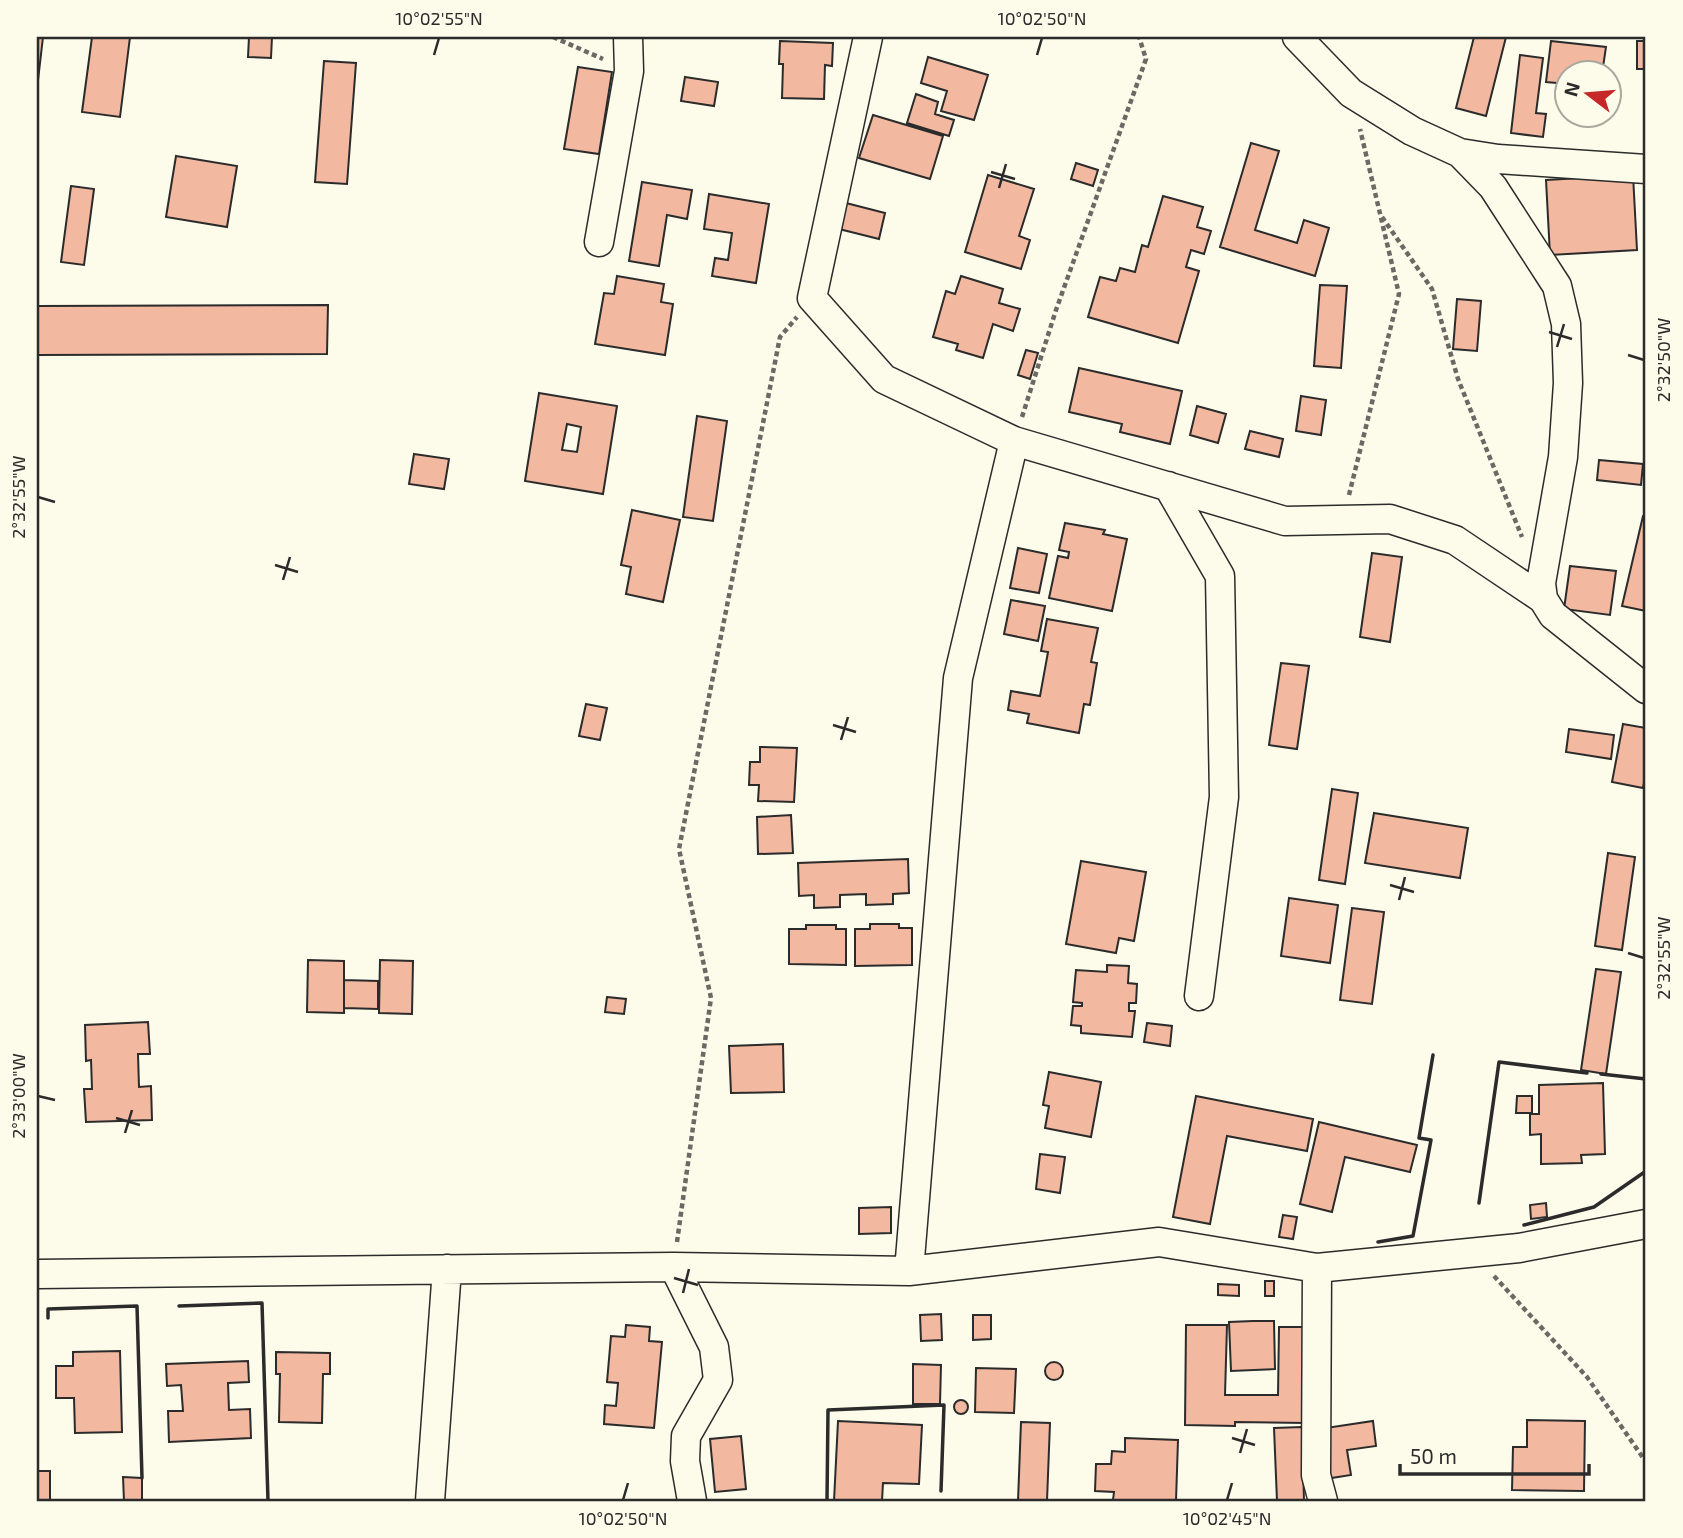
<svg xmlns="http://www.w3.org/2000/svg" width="1683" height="1538" font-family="'Exo 2',sans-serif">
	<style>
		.building { fill: #f2b8a0; stroke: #2b2b2b; stroke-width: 2; fill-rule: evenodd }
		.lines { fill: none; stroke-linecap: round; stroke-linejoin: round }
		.minor-casing { stroke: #2b2b2b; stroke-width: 31 }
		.path { stroke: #6a6964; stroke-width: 4.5; stroke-dasharray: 5 3.5; stroke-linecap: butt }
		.minor { stroke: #fdfbea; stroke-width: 28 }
		.wall { stroke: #2b2b2b; stroke-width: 3.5 }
		.ticks { fill: none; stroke: #2b2b2b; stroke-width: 2.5 }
		.neatline { fill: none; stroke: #2b2b2b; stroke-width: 2.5 }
		.ticks-label { font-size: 18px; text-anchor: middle; fill: #2b2b2b }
	</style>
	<rect width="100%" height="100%" fill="#fdfbea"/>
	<path class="building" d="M 37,37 L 43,37 L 37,89 Z
		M 92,37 L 130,37 L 120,117 L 82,112 Z
		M 249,37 L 272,37 L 271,58 L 248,57 Z
		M 1474,37 L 1506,37 L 1486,116 L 1456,108 Z
		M 780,41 L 833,43 L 832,66 L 825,65 L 824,99 L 782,98 L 783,64 L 779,64 Z
		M 1551,41 L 1606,47 L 1602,74 L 1568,74 L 1568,84 L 1546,82 Z
		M 1637,41 L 1646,41 L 1646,69 L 1637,69 Z
		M 1520,55 L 1543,58 L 1536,113 L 1546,114 L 1543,137 L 1511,133 Z
		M 928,57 L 988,75 L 974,120 L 941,111 L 947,91 L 921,83 Z
		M 324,61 L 356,63 L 347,184 L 315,182 Z
		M 578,67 L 612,72 L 599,154 L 564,149 Z
		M 685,77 L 718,82 L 714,106 L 681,101 Z
		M 916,94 L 938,102 L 935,114 L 954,120 L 949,136 L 907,123 Z
		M 873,115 L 943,136 L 930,179 L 859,158 Z
		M 1251,143 L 1279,151 L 1255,230 L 1297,243 L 1304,220 L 1329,228 L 1315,276 L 1220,247 Z
		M 176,156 L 237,166 L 227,227 L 166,217 Z
		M 1076,163 L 1098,170 L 1093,186 L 1071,179 Z
		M 988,175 L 1034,189 L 1019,236 L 1030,240 L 1021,269 L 965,252 Z
		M 1633,175 L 1637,250 L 1550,255 L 1546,180 Z
		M 642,182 L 692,190 L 687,219 L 667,215 L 659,266 L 629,261 Z
		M 71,186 L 94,189 L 84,265 L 61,262 Z
		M 709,194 L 769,204 L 756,283 L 712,276 L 715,258 L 728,260 L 732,233 L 704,229 Z
		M 1163,196 L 1203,207 L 1197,227 L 1211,231 L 1204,254 L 1191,250 L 1186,267 L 1199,271 L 1178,343 L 1088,317 L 1100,277 L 1116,281 L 1120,268 L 1135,272 L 1142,245 L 1148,247 Z
		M 846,203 L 885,213 L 879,239 L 839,229 Z
		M 617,276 L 664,284 L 661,302 L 673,304 L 665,355 L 595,344 L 604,293 L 614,294 Z
		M 961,276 L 1003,289 L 999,303 L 1020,309 L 1013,331 L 993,324 L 983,358 L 956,350 L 958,344 L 933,337 L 946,291 L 955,294 Z
		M 1320,285 L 1347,286 L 1341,368 L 1314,366 Z
		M 1457,299 L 1481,301 L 1477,351 L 1453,349 Z
		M 328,305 L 327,354 L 37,355 L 37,306 Z
		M 1026,350 L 1038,353 L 1030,379 L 1018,375 Z
		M 1079,368 L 1182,391 L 1170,444 L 1120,432 L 1122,424 L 1069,412 Z
		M 539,393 L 617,406 L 603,494 L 525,481 ZM 567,424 L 581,427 L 577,452 L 562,450 Z
		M 1301,396 L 1326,400 L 1321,435 L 1296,431 Z
		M 1197,406 L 1226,414 L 1218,443 L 1190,435 Z
		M 697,416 L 727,421 L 713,521 L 683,517 Z
		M 1250,431 L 1283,439 L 1279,457 L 1245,449 Z
		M 414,454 L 449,459 L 444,489 L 409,484 Z
		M 1599,460 L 1643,464 L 1641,485 L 1597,480 Z
		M 632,510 L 680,520 L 663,602 L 626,594 L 631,567 L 621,565 Z
		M 1643,516 L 1646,516 L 1646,611 L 1622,606 Z
		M 1065,523 L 1105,530 L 1103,534 L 1127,539 L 1112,611 L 1049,598 L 1058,556 L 1068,558 L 1069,552 L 1059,550 Z
		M 1018,548 L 1047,554 L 1039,593 L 1010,588 Z
		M 1372,553 L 1402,557 L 1390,642 L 1360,637 Z
		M 1570,566 L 1616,571 L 1610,615 L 1564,609 Z
		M 1011,600 L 1045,606 L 1038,641 L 1004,634 Z
		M 1047,619 L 1098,628 L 1091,662 L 1097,663 L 1090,705 L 1084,704 L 1079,733 L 1027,723 L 1029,714 L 1008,710 L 1011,691 L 1040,696 L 1048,652 L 1041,651 Z
		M 1281,663 L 1309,666 L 1297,749 L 1269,745 Z
		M 586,704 L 607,708 L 600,740 L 579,736 Z
		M 1623,724 L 1646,728 L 1646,773 L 1643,788 L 1612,782 Z
		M 1569,729 L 1614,735 L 1611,759 L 1566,752 Z
		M 760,747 L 797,748 L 794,802 L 758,801 L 759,785 L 749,785 L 750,762 L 760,762 Z
		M 1332,789 L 1358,793 L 1345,884 L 1319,880 Z
		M 1374,813 L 1468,828 L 1460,878 L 1365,863 Z
		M 791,815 L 793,853 L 758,854 L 757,817 Z
		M 1608,853 L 1635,857 L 1622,950 L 1595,946 Z
		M 908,859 L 909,893 L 893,894 L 893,904 L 866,905 L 866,894 L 840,895 L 840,907 L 814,908 L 814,895 L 799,896 L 798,863 Z
		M 1081,861 L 1146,872 L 1134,941 L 1119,938 L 1116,953 L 1066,944 Z
		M 1289,898 L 1338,905 L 1330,963 L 1281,956 Z
		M 1352,908 L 1384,912 L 1372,1004 L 1340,1000 Z
		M 870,924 L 899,924 L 899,928 L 912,928 L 912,965 L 855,966 L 855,929 L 870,929 Z
		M 806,925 L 836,925 L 836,929 L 846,929 L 846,965 L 789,964 L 789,929 L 806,929 Z
		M 308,960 L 344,961 L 344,1013 L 307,1012 Z
		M 380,960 L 413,961 L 412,1014 L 379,1013 Z
		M 1107,965 L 1129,966 L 1128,983 L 1137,984 L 1136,1003 L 1129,1003 L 1129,1011 L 1135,1011 L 1132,1037 L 1081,1033 L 1081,1026 L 1071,1025 L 1073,1006 L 1082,1006 L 1082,1003 L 1073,1002 L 1076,970 L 1107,972 Z
		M 1596,969 L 1621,972 L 1606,1074 L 1581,1070 Z
		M 344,980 L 378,981 L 378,1009 L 344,1008 Z
		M 607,997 L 626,999 L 624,1014 L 605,1012 Z
		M 148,1022 L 150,1054 L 138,1054 L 139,1087 L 151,1086 L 152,1120 L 86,1122 L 84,1089 L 92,1089 L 91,1060 L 86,1061 L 85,1025 Z
		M 1147,1023 L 1172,1026 L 1170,1046 L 1144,1042 Z
		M 783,1044 L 784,1092 L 731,1093 L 729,1046 Z
		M 1049,1072 L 1101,1082 L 1091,1137 L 1045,1128 L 1049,1106 L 1043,1105 Z
		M 1603,1083 L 1605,1154 L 1581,1155 L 1582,1163 L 1541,1164 L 1541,1134 L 1530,1135 L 1530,1114 L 1539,1114 L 1539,1085 Z
		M 1196,1096 L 1313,1119 L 1307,1151 L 1227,1136 L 1210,1224 L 1173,1217 Z
		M 1517,1096 L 1532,1096 L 1532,1113 L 1516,1113 Z
		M 1319,1122 L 1417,1145 L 1410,1172 L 1345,1157 L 1332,1212 L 1300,1204 Z
		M 1040,1154 L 1065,1157 L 1060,1193 L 1036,1189 Z
		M 1546,1203 L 1547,1217 L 1531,1219 L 1530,1205 Z
		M 891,1207 L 891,1233 L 859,1234 L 859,1208 Z
		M 1283,1215 L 1297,1217 L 1293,1239 L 1279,1237 Z
		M 1265,1281 L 1274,1281 L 1274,1296 L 1265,1296 Z
		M 1218,1284 L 1239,1285 L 1239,1296 L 1218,1295 Z
		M 941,1314 L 942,1340 L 921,1341 L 920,1315 Z
		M 973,1315 L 991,1315 L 991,1339 L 973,1340 Z
		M 1253,1321 L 1274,1321 L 1275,1369 L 1231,1371 L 1229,1322 Z
		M 626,1325 L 650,1327 L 649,1341 L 662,1342 L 654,1428 L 604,1424 L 605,1405 L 616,1406 L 618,1383 L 607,1382 L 611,1336 L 625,1337 Z
		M 1186,1325 L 1227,1325 L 1225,1395 L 1278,1395 L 1279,1327 L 1307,1327 L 1305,1423 L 1235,1422 L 1235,1426 L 1185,1425 Z
		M 120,1351 L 122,1432 L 75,1433 L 74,1398 L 56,1398 L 56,1366 L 73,1366 L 73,1352 Z
		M 276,1352 L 330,1353 L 330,1374 L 323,1374 L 322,1423 L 279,1422 L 280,1374 L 276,1374 Z
		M 248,1361 L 249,1382 L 228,1383 L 229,1410 L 250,1409 L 251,1438 L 169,1442 L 168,1411 L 183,1411 L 181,1385 L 167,1386 L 166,1364 Z
		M1045 1371a9 9 0 1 1 18 0a9 9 0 1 1-18 0Z
		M 913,1364 L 941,1365 L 940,1404 L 913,1404 Z
		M 976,1368 L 1016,1369 L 1014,1413 L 975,1412 Z
		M954 1407a7 7 0 1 1 14 0a7 7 0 1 1-14 0Z
		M 1527,1420 L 1585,1421 L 1584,1491 L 1512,1490 L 1513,1447 L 1527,1447 Z
		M 838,1421 L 922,1425 L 919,1484 L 883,1483 L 882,1501 L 834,1501 Z
		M 1373,1421 L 1376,1446 L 1347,1450 L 1351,1475 L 1325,1479 L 1319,1429 Z
		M 1021,1422 L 1050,1423 L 1047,1501 L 1018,1501 Z
		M 1302,1427 L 1304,1501 L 1277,1501 L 1274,1428 Z
		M 741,1436 L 746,1489 L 715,1492 L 710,1439 Z
		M 1125,1438 L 1178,1440 L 1176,1501 L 1113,1500 L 1114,1492 L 1095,1491 L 1096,1464 L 1111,1464 L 1112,1451 L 1125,1452 Z
		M 37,1471 L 50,1471 L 50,1501 L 37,1501 Z
		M 123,1477 L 142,1478 L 142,1501 L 124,1501 Z"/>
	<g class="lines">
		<defs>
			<path id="minor" d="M 868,37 L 812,298 L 884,379 L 1014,441 L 1285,521 L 1390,519 L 1455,540 L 1543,599
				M 1297,37 L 1351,93 L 1412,131 L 1460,153 L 1498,159 L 1646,169
				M 1460,153 L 1493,187 L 1557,286 L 1566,324 L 1568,383 L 1563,457 L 1541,583 L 1543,599 L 1553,615 L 1646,689
				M 599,242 L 629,71 L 628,37
				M 1168,486 L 1220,576 L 1224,797 L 1199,996
				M 674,1267 L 714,1347 L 718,1380 L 686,1436 L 685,1461 L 692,1501
				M 1317,1268 L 1316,1475 L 1323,1501
				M 909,1271 L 958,678 L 1014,441
				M 37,1274 L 674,1267 L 909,1271 L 1159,1242 L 1317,1268 L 1519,1248 L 1646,1224
				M 430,1501 L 447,1269"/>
		</defs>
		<use href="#minor" class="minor-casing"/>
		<path class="path" d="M 553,37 L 603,59
			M 1382,217 L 1432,289 L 1458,379 L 1522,537
			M 1022,417 L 1056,310 L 1146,59 L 1139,37
			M 1349,495 L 1399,294 L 1360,129
			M 677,1242 L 711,998 L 679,849 L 780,337 L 797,317
			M 1494,1276 L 1587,1377 L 1646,1462"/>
		<use href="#minor" class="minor"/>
		<path class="wall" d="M 1601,1074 L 1646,1079
			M 1479,1203 L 1499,1062 L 1587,1073
			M 1524,1225 L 1594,1207 L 1646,1171
			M 1378,1242 L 1413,1236 L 1431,1140 L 1419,1138 L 1433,1055
			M 179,1306 L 262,1303 L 268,1501
			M 48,1318 L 48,1309 L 137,1306 L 142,1478
			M 827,1501 L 828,1410 L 944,1405 L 941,1491"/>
	</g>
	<path class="ticks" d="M 434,55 L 439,38M 1037,55 L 1042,38M 991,172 L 1015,179M 999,188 L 1006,164M 1549,332 L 1572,339M 1557,347 L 1564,324M 1628,355 L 1644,360M 38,497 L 55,502M 275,565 L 298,572M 283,580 L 290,557M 833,725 L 856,732M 841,740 L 848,717M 1390,885 L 1414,892M 1399,900 L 1405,877M 1628,953 L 1644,958M 38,1096 L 55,1100M 116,1118 L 140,1125M 125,1133 L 132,1110M 674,1278 L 698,1285M 683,1293 L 689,1269M 1232,1438 L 1255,1445M 1240,1453 L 1247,1429M 623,1500 L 628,1483M 1227,1500 L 1232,1483"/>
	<rect width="1683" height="1538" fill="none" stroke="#fdfbea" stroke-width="77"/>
	<g transform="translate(1588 94) rotate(286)"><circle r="33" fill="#fdfbea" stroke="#a9a89e" stroke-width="2"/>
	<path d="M0-5L12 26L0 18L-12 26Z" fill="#c62828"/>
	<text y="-10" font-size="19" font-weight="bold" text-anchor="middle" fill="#2b2b2b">N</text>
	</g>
	<path d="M1400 1464v10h189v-10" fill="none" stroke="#2b2b2b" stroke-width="3.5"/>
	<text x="1410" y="1464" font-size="21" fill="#2b2b2b" stroke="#fdfbea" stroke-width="5" paint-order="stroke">50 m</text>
	<rect x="38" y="38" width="1606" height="1462" class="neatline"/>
	<g class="ticks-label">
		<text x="439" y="25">10°02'55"N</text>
		<text x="1042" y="25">10°02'50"N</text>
		<text transform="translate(1664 360) rotate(-90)" y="6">2°32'50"W</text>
		<text transform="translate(19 497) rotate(-90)" y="6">2°32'55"W</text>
		<text transform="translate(1664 958) rotate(-90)" y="6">2°32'55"W</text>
		<text transform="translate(19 1096) rotate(-90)" y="6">2°33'00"W</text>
		<text x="623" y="1525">10°02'50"N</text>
		<text x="1227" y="1525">10°02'45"N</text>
	</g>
</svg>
